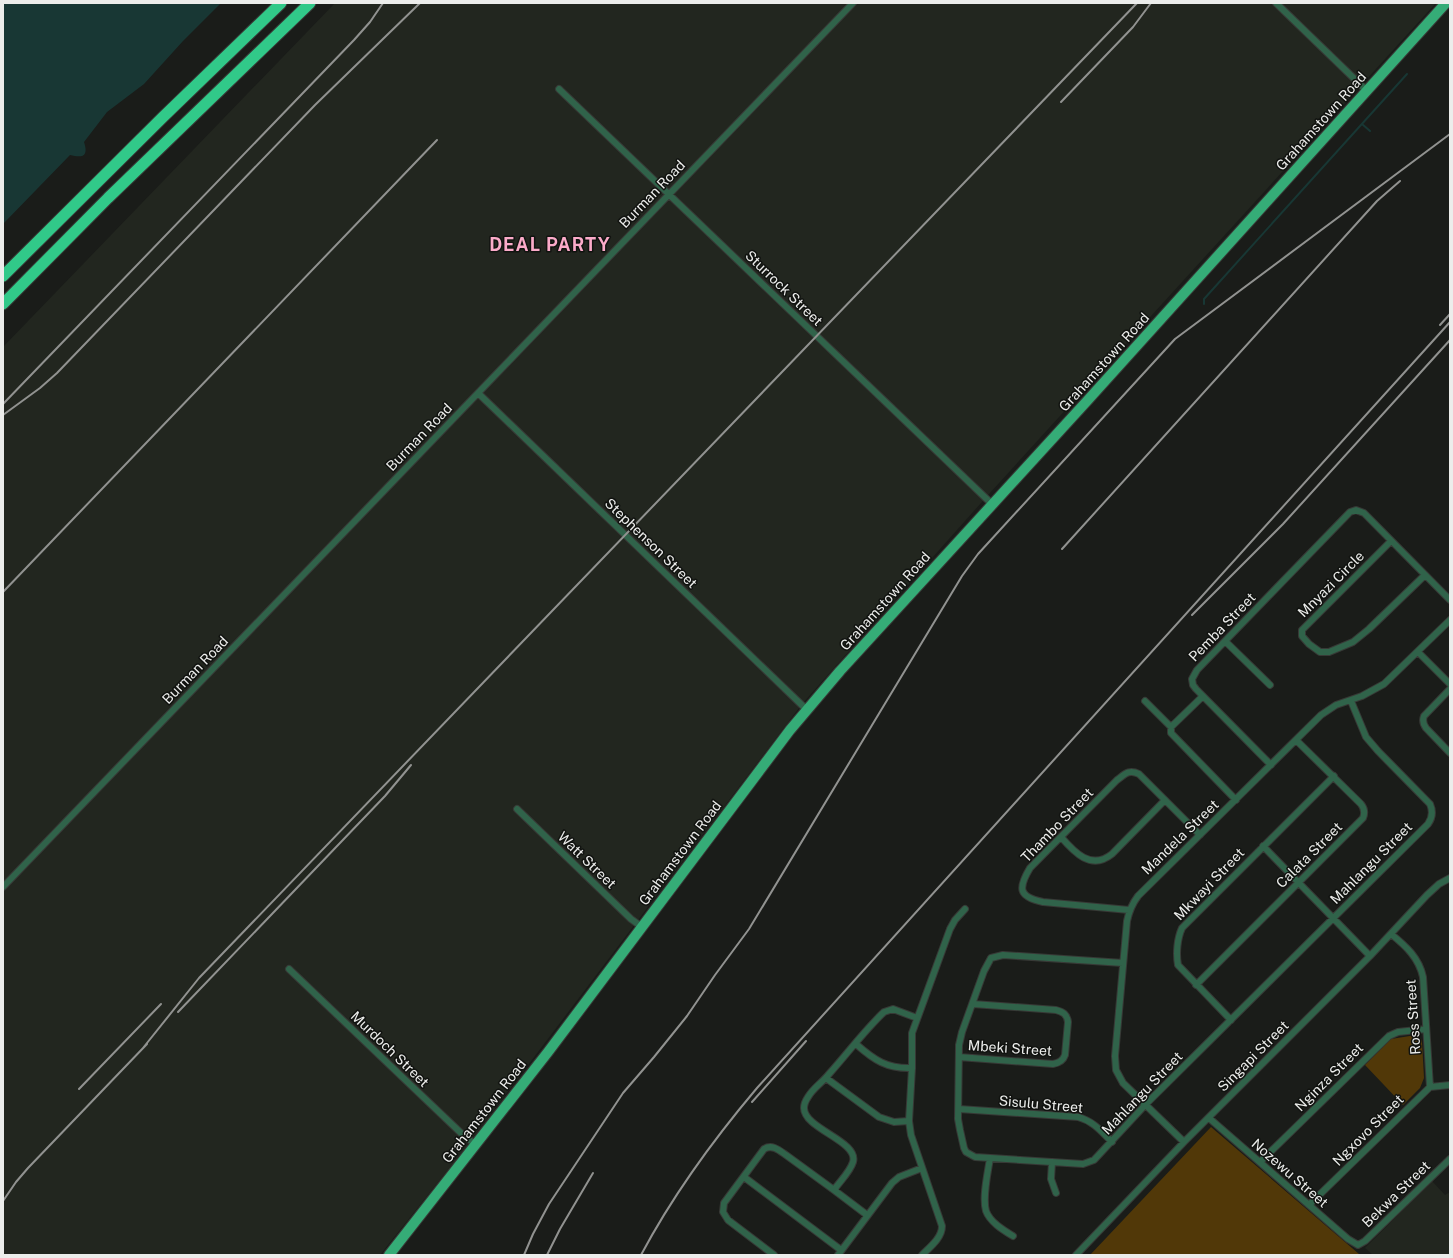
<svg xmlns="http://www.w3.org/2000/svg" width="1453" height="1258" font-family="'Public Sans',sans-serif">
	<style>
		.built { fill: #22261f }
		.green { fill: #513808 }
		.water { fill: #183734 }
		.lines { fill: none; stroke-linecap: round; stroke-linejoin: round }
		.stream { stroke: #183734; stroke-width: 2 }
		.minor-casing { stroke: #373936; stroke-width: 8 }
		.primary-casing { stroke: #373936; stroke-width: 12 }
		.motorway-casing { stroke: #373936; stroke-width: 13 }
		.minor { stroke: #30634a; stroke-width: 6 }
		.primary { stroke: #35ac77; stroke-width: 10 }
		.motorway { stroke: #31c989; stroke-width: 11 }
		.rail { stroke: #919290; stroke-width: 2 }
		.labels { text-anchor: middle; stroke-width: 3; stroke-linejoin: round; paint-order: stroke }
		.street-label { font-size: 14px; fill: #ecedeb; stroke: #111310 }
		.district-label { font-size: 18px; font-weight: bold; letter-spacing: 1px; fill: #fbabc9; stroke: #111310 }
	</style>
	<rect width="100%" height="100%" fill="#1a1c19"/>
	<path class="built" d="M 335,3 L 1436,3 L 989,494 L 802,704 L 459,1156 L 380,1255 L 3,1255 L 3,347 Z
		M 1432,1181 L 1445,1195 L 1450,1192 L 1450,1255 L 1373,1255 L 1365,1248 Z"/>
	<path class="green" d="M 1416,1035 L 1421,1039 L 1422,1042 L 1424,1078 L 1420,1088 L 1403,1105 L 1365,1065 L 1391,1039 Z
		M 1211,1127 L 1359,1254 L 1362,1255 L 1090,1255 Z"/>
	<path class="water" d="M 3,3 L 221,3 L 183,41 L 144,84 L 107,112 L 84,142 C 89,157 82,158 70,155 L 3,224 Z"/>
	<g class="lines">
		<path class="stream" d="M 1362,124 L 1370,131
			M 1204,304 L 1204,299 L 1407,74"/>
		<defs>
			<path id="minor" d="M 1276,3 L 1367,91
				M 559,89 L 993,505
				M 478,393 L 807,710
				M 1391,541 L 1302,630 L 1302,636 L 1309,644 L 1320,652 L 1329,652 L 1353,642 L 1369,629 L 1425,575
				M 1225,641 L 1270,685
				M 1418,652 L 1450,684
				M 1450,689 L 1424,716 C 1422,721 1423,724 1426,728 L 1450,753
				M 1203,696 L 1171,727 L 1171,733 L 1236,800
				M 1145,701 L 1171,727
				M 1271,765 L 1196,689 L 1193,685 L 1192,679 L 1197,670 L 1350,512 L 1356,510 L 1364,513 L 1450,600
				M 517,809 L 631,919 L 642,927
				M 1061,837 C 1074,852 1091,871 1112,854 L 1165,800
				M 1263,846 L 1370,956
				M 3,887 L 853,3
				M 1129,910 L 1043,902 C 1018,897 1018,888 1030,868 L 1117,780 C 1125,774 1129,769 1139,774 L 1200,835
				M 1391,934 C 1406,946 1419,958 1423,977 L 1430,1087
				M 1123,963 L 1003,955 L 991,958 L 984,971 L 962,1032 L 959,1045 L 958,1119 L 960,1130 L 964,1148 L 966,1152 L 975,1157 L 1083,1164 L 1094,1160 L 1146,1104 L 1428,824 C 1433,817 1433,811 1430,804 L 1378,751 L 1366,737 L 1351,701
				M 289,969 L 461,1133 L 476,1145
				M 1196,985 L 1363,818 C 1365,813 1365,809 1361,804 L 1296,740
				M 1231,1020 L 1178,965 C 1176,954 1177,939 1182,928 L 1334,776
				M 856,1044 C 874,1060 887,1069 912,1068
				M 959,1057 L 1053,1064 C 1059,1063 1063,1061 1065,1055 L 1068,1022 C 1067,1014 1063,1012 1056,1010 L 973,1004
				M 826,1078 L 879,1117 L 894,1122 L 909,1121
				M 959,1109 L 1078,1117 C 1093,1121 1101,1131 1112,1142
				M 1209,1118 L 1348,1239 L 1358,1245 L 1365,1241 L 1450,1159
				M 1184,1142 L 1123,1083 L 1116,1070 L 1115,1056 L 1127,921 C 1129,911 1132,904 1138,896 L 1321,715 L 1336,705 L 1362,696 L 1384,684 L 1450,620
				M 990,1158 C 988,1172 982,1197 986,1211 C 990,1222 1003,1230 1013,1236
				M 1052,1162 L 1051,1179 L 1056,1193
				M 1260,1162 L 1389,1036 L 1398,1032 L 1426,1029
				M 744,1177 L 841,1250
				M 834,1190 C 840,1181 850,1172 853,1162 C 859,1141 804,1129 804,1108 C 804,1104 806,1100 808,1097 C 813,1088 823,1082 829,1074 C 847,1054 864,1031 884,1012 L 893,1009 L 917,1018
				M 1309,1205 L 1430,1087 L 1450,1085
				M 774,1255 L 728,1220 L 723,1212 L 724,1203 L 764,1149 C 772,1144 779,1150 786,1155 L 834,1190 L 867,1215
				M 838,1255 L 892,1183 L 899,1177 L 922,1168
				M 922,1255 C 930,1247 942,1238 942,1226 L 911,1135 L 909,1121 L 912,1068 L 912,1033 L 950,929 L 955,920 L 965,909
				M 1076,1255 L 1184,1142 L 1370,956 L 1427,895 L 1439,884 L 1450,878"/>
			<path id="primary" d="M 389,1255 L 548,1052 L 790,730 L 840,671 L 1087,401 L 1446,3"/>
			<path id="motorway" d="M 3,276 L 163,117 L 281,3
				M 3,304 L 108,198 L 310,3"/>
		</defs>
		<use href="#minor" class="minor-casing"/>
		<use href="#primary" class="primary-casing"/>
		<use href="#motorway" class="motorway-casing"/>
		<use href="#minor" class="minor"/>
		<use href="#primary" class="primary"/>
		<use href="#motorway" class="motorway"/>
		<path class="rail" d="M 1061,102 L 1133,27 L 1151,3
			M 1440,325 L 1450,314
			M 3,404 L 354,40 L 370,22 L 383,3
			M 3,415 L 40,388 L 57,373 L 315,105 L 420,3
			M 1062,549 L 1377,201 L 1400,181
			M 3,592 L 437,140
			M 1192,615 L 1283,524 L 1450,340
			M 178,1012 L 385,796 L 411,765
			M 143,1048 L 199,978 L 1137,3
			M 79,1089 L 161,1004
			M 752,1102 L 806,1041
			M 3,1201 L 16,1182 L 28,1168 L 147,1044
			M 524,1255 L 533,1234 L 549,1204 L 623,1093 L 654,1057 L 687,1016 L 715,975 L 749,929 L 962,576 L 978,554 L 1175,339 L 1450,134
			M 547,1255 L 560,1229 L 593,1173
			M 641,1255 C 673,1195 713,1140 757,1088 L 1450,322"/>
	</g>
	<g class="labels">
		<g class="street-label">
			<text transform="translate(1321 121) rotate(-48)" y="5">Grahamstown Road</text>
			<text transform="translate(652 194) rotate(-46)" y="5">Burman Road</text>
			<text transform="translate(784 288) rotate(44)" y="5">Sturrock Street</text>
			<text transform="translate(1104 362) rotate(-48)" y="5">Grahamstown Road</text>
			<text transform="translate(419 437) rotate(-46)" y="5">Burman Road</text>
			<text transform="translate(651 543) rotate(44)" y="5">Stephenson Street</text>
			<text transform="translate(1331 584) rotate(-45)" y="5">Mnyazi Circle</text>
			<text transform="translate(885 601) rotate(-48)" y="5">Grahamstown Road</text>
			<text transform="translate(1222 627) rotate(-46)" y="5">Pemba Street</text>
			<text transform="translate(195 670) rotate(-46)" y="5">Burman Road</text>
			<text transform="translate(1057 825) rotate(-46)" y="5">Thambo Street</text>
			<text transform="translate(1180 837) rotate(-44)" y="5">Mandela Street</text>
			<text transform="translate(680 853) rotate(-53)" y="5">Grahamstown Road</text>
			<text transform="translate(1309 855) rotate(-45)" y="5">Calata Street</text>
			<text transform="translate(587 860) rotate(44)" y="5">Watt Street</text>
			<text transform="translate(1371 863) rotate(-45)" y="5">Mahlangu Street</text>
			<text transform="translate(1209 884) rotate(-46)" y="5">Mkwayi Street</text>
			<text transform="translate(1413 1017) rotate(-94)" y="5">Ross Street</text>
			<text transform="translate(1010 1048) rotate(4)" y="5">Mbeki Street</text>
			<text transform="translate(390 1049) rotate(44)" y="5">Murdoch Street</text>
			<text transform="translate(1253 1056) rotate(-45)" y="5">Singapi Street</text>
			<text transform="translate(1329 1077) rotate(-45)" y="5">Nginza Street</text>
			<text transform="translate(1142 1093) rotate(-46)" y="5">Mahlangu Street</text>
			<text transform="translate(1041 1104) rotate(5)" y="5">Sisulu Street</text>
			<text transform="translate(484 1111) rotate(-52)" y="5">Grahamstown Road</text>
			<text transform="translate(1368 1130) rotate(-45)" y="5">Ngxovo Street</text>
			<text transform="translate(1290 1173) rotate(41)" y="5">Nozewu Street</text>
			<text transform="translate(1396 1194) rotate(-44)" y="5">Bekwa Street</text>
		</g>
		<g class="district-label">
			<text x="550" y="251">DEAL PARTY</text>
		</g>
	</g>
	<rect width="1453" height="1258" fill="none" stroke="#ecedeb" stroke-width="8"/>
</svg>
